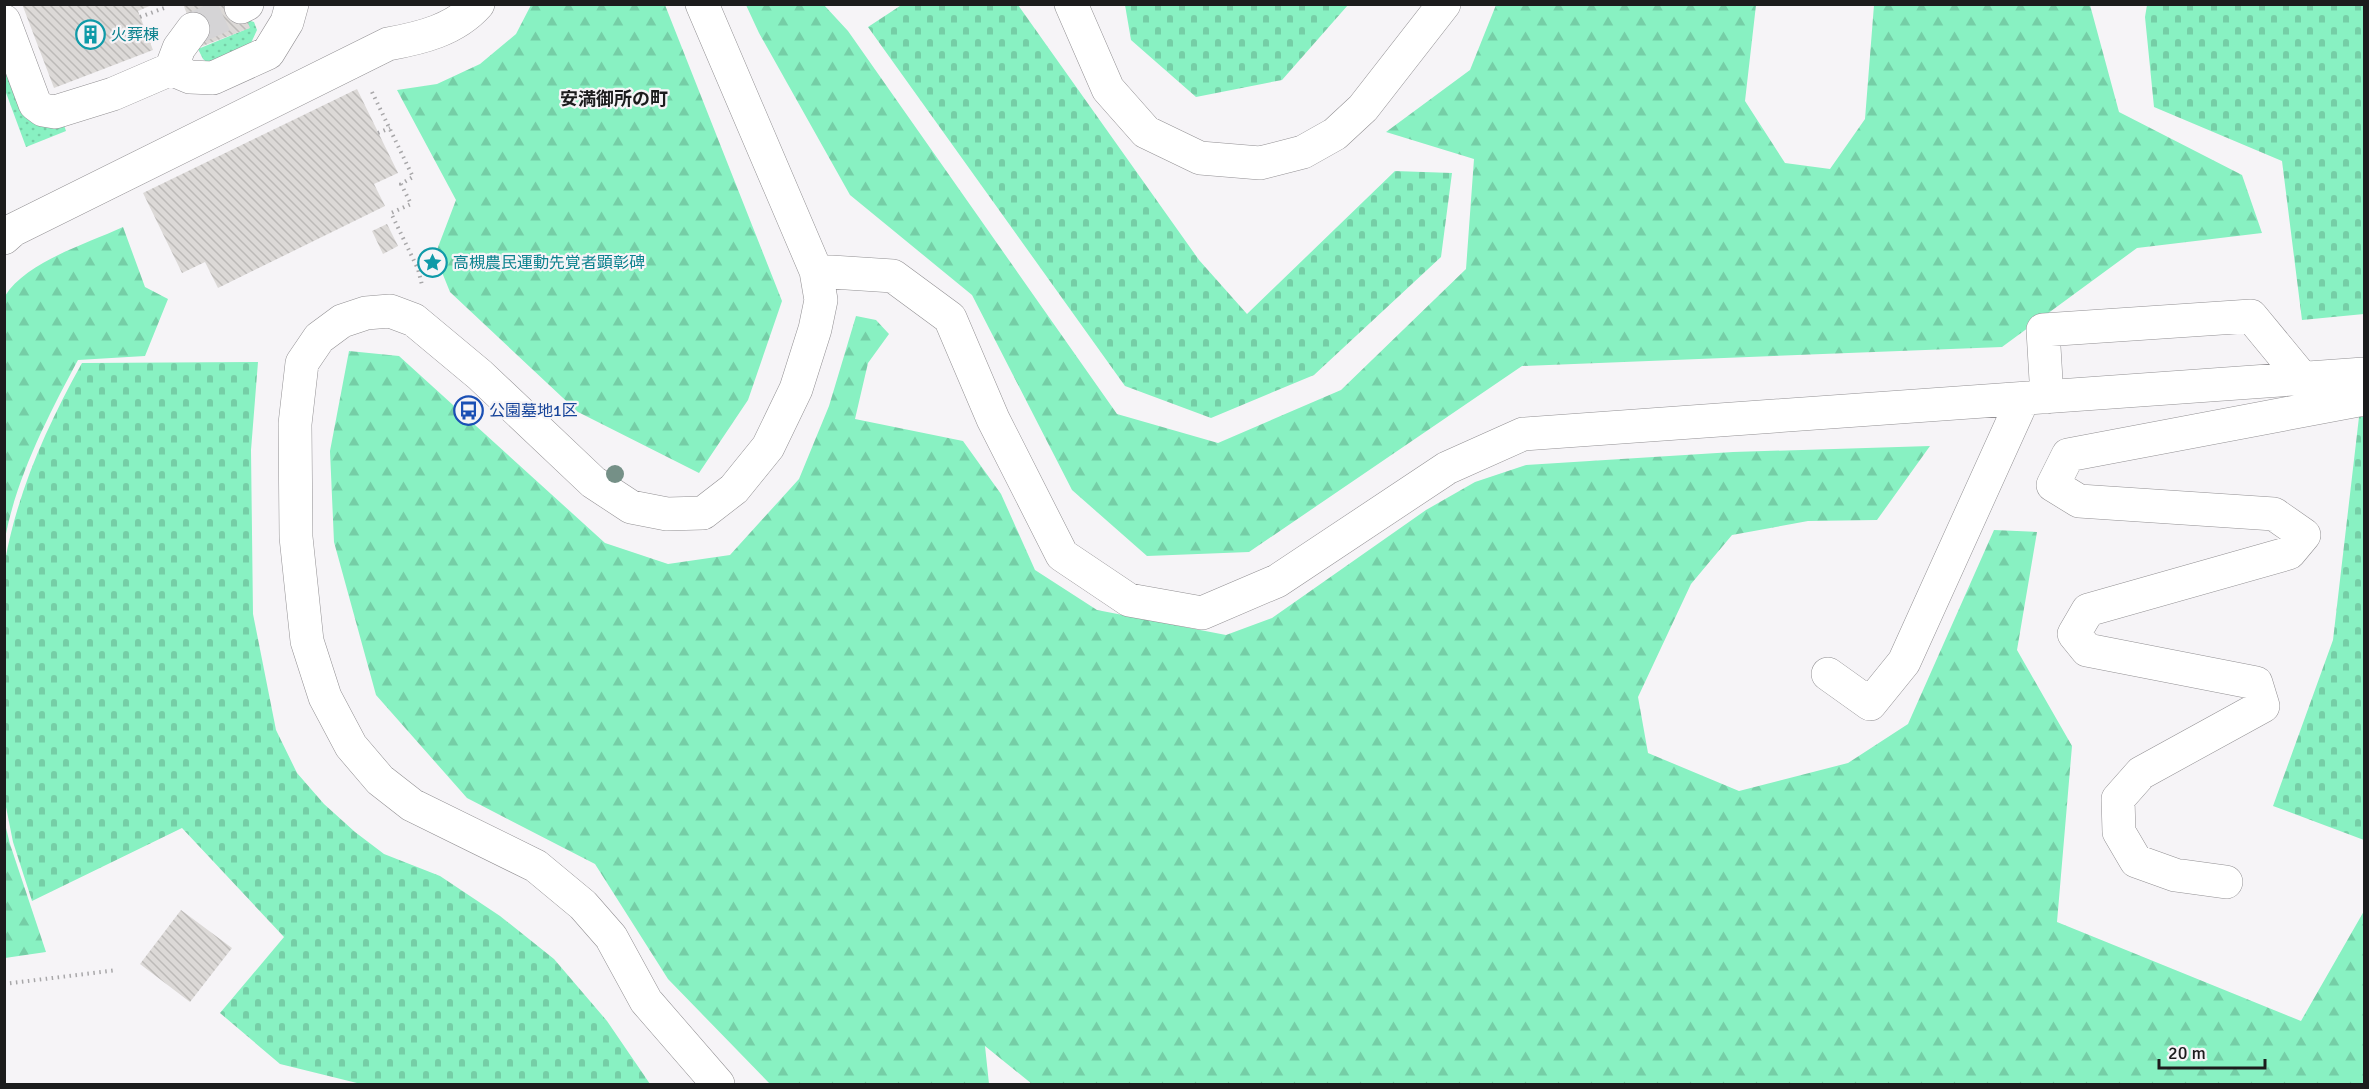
<svg xmlns="http://www.w3.org/2000/svg" width="2369" height="1089" font-family="Signika,'Noto Sans JP',sans-serif">
	<style>
		.forest { fill: url(#forest-firs) }
		.cemetery { fill: url(#cemetery-stones) }
		.garden { fill: url(#garden-dots) }
		.building { fill: url(#building-back-hatch) }
		.lines { fill: none; stroke-linecap: round; stroke-linejoin: round }
		.minor-tunnel { stroke: #d5d4d6; stroke-width: 33; stroke-dasharray: 33 16; stroke-linecap: butt }
		.minor-casing { stroke: #929093; stroke-width: 34 }
		.path { stroke: #a8a7a9; stroke-width: 4; stroke-dasharray: 1.5 4.5; stroke-linecap: butt }
		.minor { stroke: #fff; stroke-width: 33 }
		.tree { fill: #759087 }
		.labels { text-anchor: middle; stroke-width: 4.5; stroke-linejoin: round; paint-order: stroke }
		.culture-label { font-size: 16px; fill: #0d838f; stroke: #f6f4f7; text-anchor: start }
		.transit-label { font-size: 16px; fill: #164399; stroke: #f6f4f7; text-anchor: start }
		.neighbourhood-label { font-size: 18px; font-weight: bold; fill: #1c1c1d; stroke: #f6f4f7 }
	</style>
	<defs>
		<pattern id="forest-firs" width="22" height="20" patternUnits="userSpaceOnUse" patternTransform="scale(1.5)"><rect width="22" height="20" fill="#88f1c2"/><path d="M5 1l3.5 6h-7zM16 11l3.5 6h-7z" fill="#75cea6"/></pattern>
		<pattern id="cemetery-stones" width="16" height="16" patternUnits="userSpaceOnUse" patternTransform="scale(1.5)"><rect width="16" height="16" fill="#88f1c2"/><path d="M2 7V4a2 2 0 0 1 4 0v3zM10 15v-3a2 2 0 0 1 4 0v3z" fill="#75cea6"/></pattern>
		<pattern id="garden-dots" width="8" height="8" patternUnits="userSpaceOnUse" patternTransform="scale(1.5)"><rect width="8" height="8" fill="#88f1c2"/><path d="M2 2h.1M6 6h.1" fill="none" stroke="#75cea6" stroke-width="1.8" stroke-linecap="round"/></pattern>
		<pattern id="building-back-hatch" width="6" height="6" patternUnits="userSpaceOnUse" patternTransform="scale(1.5)"><rect width="6" height="6" fill="#dcd9d7"/><path d="M-1 5l2 2M0 0l6 6M5-1l2 2" fill="none" stroke="#bcbab8"/></pattern>
	</defs>
	<rect width="100%" height="100%" fill="#f6f4f7"/>
	<path class="forest" d="M 531,5 L 665,5 L 782,301 L 748,400 L 699,473 L 578,412 L 450,292 L 435,255 L 456,200 L 397,90 L 437,84 L 480,64 L 516,34 Z
		M 746,5 L 824,5 L 848,31 L 1117,414 L 1218,443 L 1341,390 L 1466,269 L 1474,159 L 1386,132 L 1470,70 L 1496,5 L 1756,5 L 1745,101 L 1785,163 L 1830,169 L 1865,119 L 1874,5 L 2090,5 L 2119,112 L 2242,175 L 2262,233 L 2137,248 L 2002,347 L 1522,366 L 1249,552 L 1147,556 L 1072,490 L 972,295 L 850,195 L 759,33 Z
		M 123,227 L 145,287 L 168,299 L 145,356 L 78,360 C 49,414 16,478 5,539 L 5,296 C 26,262 86,244 123,227 Z
		M 856,316 L 876,320 L 889,334 L 868,363 L 855,419 L 963,441 L 1001,494 L 1035,570 L 1097,610 L 1226,635 L 1272,618 L 1426,510 L 1475,482 L 1526,465 L 1733,452 L 1930,446 L 1877,520 L 1808,521 L 1732,535 L 1691,584 L 1638,697 L 1648,753 L 1739,791 L 1848,763 L 1908,724 L 1994,530 L 2037,532 L 2017,650 L 2072,746 L 2057,922 L 2301,1021 L 2364,911 L 2364,1084 L 1032,1084 L 985,1046 L 989,1084 L 770,1084 L 668,979 L 595,864 L 467,798 L 376,695 L 334,542 L 330,451 L 349,351 L 399,356 L 605,543 L 668,564 L 730,555 L 799,479 L 829,406 Z
		M 4,820 L 10,844 L 46,952 L 5,958 Z"/>
	<path class="cemetery" d="M 903,4 L 1018,5 L 1199,260 L 1247,314 L 1395,171 L 1452,173 L 1441,257 L 1314,375 L 1211,418 L 1125,386 L 868,27 Z
		M 1125,5 L 1125,4 L 1348,5 L 1282,80 L 1196,97 L 1131,40 Z
		M 2147,5 L 2364,5 L 2364,314 L 2302,320 L 2282,161 L 2154,107 L 2145,17 Z
		M 258,362 L 251,450 L 253,614 L 276,730 L 297,773 L 324,804 L 355,832 L 384,854 L 440,876 L 500,916 L 554,959 L 607,1021 L 650,1084 L 361,1084 L 280,1064 L 220,1013 L 284,937 L 182,828 L 32,901 L 13,842 L 5,802 L 5,561 C 18,490 47,426 82,363 Z
		M 2359,417 L 2364,417 L 2364,840 L 2273,806 L 2333,640 Z"/>
	<path class="garden" d="M 247,20 L 254,22 L 257,30 L 251,43 L 209,64 L 203,59 L 198,49 L 249,28 Z
		M 4,68 L 25,117 L 34,123 L 64,125 L 66,131 L 26,147 L 5,90 Z"/>
	<path class="building" d="M 22,4 L 154,4 L 138,11 L 153,50 L 54,88 Z
		M 183,4 L 241,4 L 250,28 L 200,47 Z
		M 357,89 L 398,173 L 374,184 L 385,206 L 218,288 L 205,262 L 182,273 L 143,193 Z
		M 387,224 L 398,246 L 383,254 L 372,231 Z
		M 181,910 L 232,948 L 190,1002 L 140,964 Z"/>
	<g class="lines">
		<path class="minor-tunnel" d="M 193,29 L 241,7"/>
		<defs>
			<path id="minor" d="M 702,4 L 816,271 L 821,300 L 815,329 L 796,389 L 768,447 L 734,489 L 703,513 L 667,514 L 631,507 L 593,482 L 480,375 L 414,320 L 390,311 L 366,313 L 342,321 L 319,338 L 302,363 L 295,424 L 296,537 L 307,641 L 325,697 L 351,746 L 380,780 L 412,805 L 536,866 L 583,905 L 611,937 L 646,1001 L 718,1084
				M 1071,4 L 1108,89 L 1146,132 L 1200,158 L 1260,163 L 1303,152 L 1335,134 L 1363,108 L 1444,4
				M 241,7 L 247,4
				M 4,21 L 35,104 L 43,110 L 55,112 L 113,94 L 171,69 L 179,48 L 193,29
				M 171,69 L 190,77 L 213,78 L 268,53 L 287,22 L 292,4
				M 4,238 L 13,230 L 388,44 C 421,38 455,30 478,4
				M 816,271 L 893,276 L 950,318 L 993,419 L 1062,555 L 1129,600 L 1202,613 L 1277,581 L 1447,468 L 1523,434 L 2364,374
				M 2047,397 L 2043,330 L 2251,316 L 2303,379
				M 1828,674 L 1870,704 L 1904,662 L 2023,399
				M 2226,882 L 2175,875 L 2136,861 L 2119,832 L 2118,799 L 2141,773 L 2263,706 L 2256,683 L 2087,650 L 2074,634 L 2088,610 L 2289,553 L 2304,535 L 2274,514 L 2079,501 L 2053,485 L 2068,455 L 2364,399"/>
		</defs>
		<use href="#minor" class="minor-casing"/>
		<path class="path" d="M 140,17 L 164,8
			M 372,92 L 413,177 L 401,184 L 411,204 L 391,213 L 418,269 L 422,285
			M 378,133 L 390,128
			M 4,984 L 117,970"/>
		<use href="#minor" class="minor"/>
	</g>
	<circle class="tree" cx="615" cy="474" r="9"/>
	<defs>
		<symbol id="building-ring" viewBox="-11 -11 22 22"><circle r="9.5" fill="#f6f4f7" stroke="#0f9aa8" stroke-width="1.5"/><path d="M-4-6H4V6H1V3H-1V6H-4ZM-2.5-4.3h1.7v1.8h-1.7ZM.8-4.3h1.7v1.8H.8ZM-2.5-1h1.7V.8h-1.7ZM.8-1h1.7V.8H.8Z" fill="#0f9aa8"/></symbol>
		<symbol id="sight-ring" viewBox="-11 -11 22 22"><circle r="9.5" fill="#f6f4f7" stroke="#0f9aa8" stroke-width="1.5"/><path d="M0-6L1.8-2.2L6-1.7L2.9 1.2L3.7 5.4L0 3.3L-3.7 5.4L-2.9 1.2L-6-1.7L-1.8-2.2Z" fill="#0f9aa8"/></symbol>
		<symbol id="bus-ring" viewBox="-11 -11 22 22"><circle r="9.5" fill="#f6f4f7" stroke="#1a4fb4" stroke-width="1.5"/><path d="M-5-6H5V4H4V6H2V4H-2V6H-4V4H-5ZM-3.5-4V0h7V-4ZM-3.5 1.2v1.5H-2V1.2ZM2 1.2v1.5H3.5V1.2Z" fill="#1a4fb4"/></symbol>
	</defs>
	<g fill-rule="evenodd">
		<use href="#building-ring" x="74" y="18" width="33" height="33"/>
		<use href="#sight-ring" x="416" y="246" width="33" height="33"/>
		<use href="#bus-ring" x="452" y="394" width="33" height="33"/>
	</g>
	<g class="labels">
		<g class="culture-label">
			<text x="111" y="40">火葬棟</text>
			<text x="453" y="268">高槻農民運動先覚者顕彰碑</text>
		</g>
		<g class="transit-label">
			<text x="489" y="416">公園墓地1区</text>
		</g>
		<g class="neighbourhood-label">
			<text x="614" y="105">安満御所の町</text>
		</g>
	</g>
	<rect width="2369" height="1089" fill="none" stroke="#1c1c1d" stroke-width="12"/>
	<path d="M2159 1059v9h106v-9" fill="none" stroke="#1c1c1d" stroke-width="3"/>
	<text x="2168" y="1059" font-size="18" fill="#1c1c1d" stroke="#f6f4f7" stroke-width="4.5" paint-order="stroke">20 m</text>
</svg>
